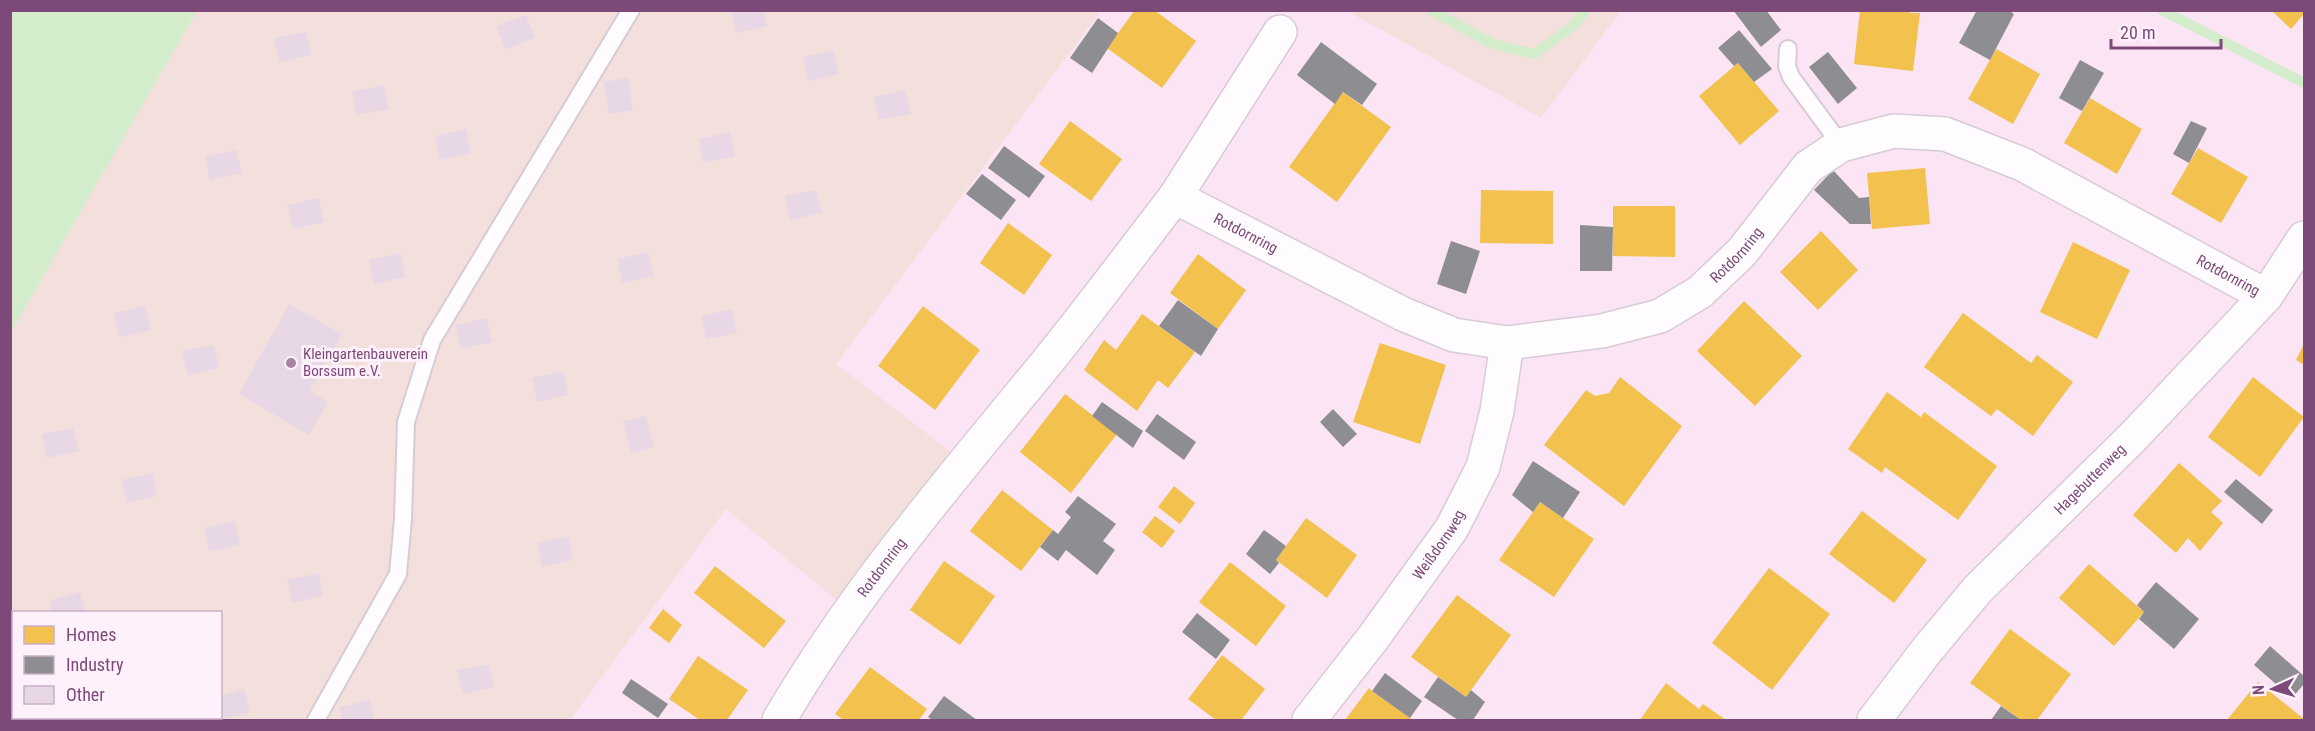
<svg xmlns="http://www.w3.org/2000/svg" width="2315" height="731" font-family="'Roboto Condensed',sans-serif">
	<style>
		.residential { fill: #fbe4f4 }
		.green { fill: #f3dfdb; fill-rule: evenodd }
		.water { fill: #d2eccc }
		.homes { fill: #f2c14e }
		.industry { fill: #8d8d92 }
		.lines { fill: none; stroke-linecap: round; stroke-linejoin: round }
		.stream { stroke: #d2eccc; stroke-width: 10 }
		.building { fill: #e8d8e6 }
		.lane-casing { stroke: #d8cbd6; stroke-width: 20 }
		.street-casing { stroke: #d8cbd6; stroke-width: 36 }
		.lane { stroke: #fefcfe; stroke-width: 16 }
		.street { stroke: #fefcfe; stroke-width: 33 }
		.poi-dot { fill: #a883a5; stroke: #fff1fb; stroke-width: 2 }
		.labels { text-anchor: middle; stroke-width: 6; stroke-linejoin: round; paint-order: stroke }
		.street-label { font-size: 15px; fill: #7c4979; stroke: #fff1fb }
		.poi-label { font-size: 15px; fill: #7c4979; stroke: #fff1fb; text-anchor: start }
	</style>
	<rect width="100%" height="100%" fill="#f9eef6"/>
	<path class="residential" d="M 1101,11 L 1347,11 L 1541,118 L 1621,11 L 2304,11 L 2304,720 L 570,720 L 726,509 Z"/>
	<path class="green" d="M 197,11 L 1101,11 L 836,364 L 964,462 L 850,611 L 726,509 L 570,720 L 11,720 L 11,332 ZM 14,612 L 220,612 L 220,718 L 14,718 Z
		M 1347,11 L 1621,11 L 1541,118 Z"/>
	<path class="water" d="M 11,10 L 197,11 L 11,332 L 10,11 Z"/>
	<path class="homes" d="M 1135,10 L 1154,10 L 1196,41 L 1162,88 L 1107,48 Z
		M 1860,10 L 1911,10 L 1910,13 L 1920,13 L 1913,71 L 1854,64 Z
		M 2271,10 L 2304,10 L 2304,14 L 2291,29 Z
		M 1996,49 L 2040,74 L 2013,124 L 1968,99 Z
		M 1738,63 L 1779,111 L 1740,145 L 1699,96 Z
		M 1343,92 L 1391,127 L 1337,202 L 1289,167 Z
		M 2090,98 L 2142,129 L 2117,174 L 2064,143 Z
		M 1070,121 L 1122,159 L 1091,201 L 1039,164 Z
		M 2198,148 L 2248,177 L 2221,223 L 2171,194 Z
		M 1925,168 L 1930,224 L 1872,229 L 1867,173 Z
		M 1481,190 L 1553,191 L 1553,244 L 1480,243 Z
		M 1613,206 L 1675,206 L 1675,257 L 1613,256 Z
		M 1008,223 L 1052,255 L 1024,295 L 980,263 Z
		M 1821,231 L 1858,270 L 1818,310 L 1780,272 Z
		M 2073,242 L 2130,270 L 2097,339 L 2040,312 Z
		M 1198,254 L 1246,290 L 1218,329 L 1170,293 Z
		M 1744,301 L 1802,356 L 1755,406 L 1697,351 Z
		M 923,306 L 980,350 L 935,410 L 878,366 Z
		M 1963,313 L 2031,363 L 2037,355 L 2073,382 L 2033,436 L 1997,409 L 1991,416 L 1924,367 Z
		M 1142,314 L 1195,352 L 1168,388 L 1158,380 L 1137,411 L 1084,370 L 1104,340 L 1116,350 Z
		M 1380,343 L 1446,365 L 1420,444 L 1353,422 Z
		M 2304,344 L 2304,365 L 2296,360 Z
		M 1620,377 L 1682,426 L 1624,506 L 1544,445 L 1586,390 L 1595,396 L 1609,393 Z
		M 2253,377 L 2304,417 L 2260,477 L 2208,437 Z
		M 1887,392 L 1921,417 L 1924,412 L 1997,466 L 1958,520 L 1885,467 L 1882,473 L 1848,449 Z
		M 1065,394 L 1117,434 L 1071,493 L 1020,452 Z
		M 2179,463 L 2222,501 L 2211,512 L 2223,523 L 2200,551 L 2188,538 L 2176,553 L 2133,515 Z
		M 1174,486 L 1195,503 L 1180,524 L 1158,507 Z
		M 1002,490 L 1053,530 L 1021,571 L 970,531 Z
		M 1540,502 L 1594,539 L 1554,597 L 1499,560 Z
		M 1862,511 L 1927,560 L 1894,603 L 1829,554 Z
		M 1155,516 L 1175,531 L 1162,548 L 1142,532 Z
		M 1306,518 L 1357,555 L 1327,598 L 1276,560 Z
		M 944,561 L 995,596 L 960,645 L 910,610 Z
		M 1230,562 L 1286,606 L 1256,646 L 1199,602 Z
		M 2089,564 L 2144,612 L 2114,646 L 2059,598 Z
		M 715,566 L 786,621 L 764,648 L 694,593 Z
		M 1769,568 L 1830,614 L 1772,690 L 1712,643 Z
		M 1457,595 L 1511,635 L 1466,697 L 1411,657 Z
		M 663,609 L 682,625 L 669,643 L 649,628 Z
		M 2010,629 L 2071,674 L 2037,720 L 2021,720 L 1970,683 Z
		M 1222,655 L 1265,689 L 1241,720 L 1216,720 L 1188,699 Z
		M 698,656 L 748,690 L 727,720 L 700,720 L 669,699 Z
		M 870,667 L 927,709 L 919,720 L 844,720 L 835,714 Z
		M 2258,682 L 2304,719 L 2304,720 L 2227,720 Z
		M 1666,683 L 1699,709 L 1703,704 L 1726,720 L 1640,720 Z
		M 1369,688 L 1372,691 L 1413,720 L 1345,720 Z"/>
	<path class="industry" d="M 1733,10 L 1766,10 L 1781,30 L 1761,47 Z
		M 1977,10 L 2008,10 L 2014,14 L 1990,60 L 1959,43 Z
		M 1098,18 L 1118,33 L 1092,73 L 1070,58 Z
		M 1739,30 L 1772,69 L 1754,82 L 1738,63 L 1734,66 L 1718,48 Z
		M 1321,42 L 1377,84 L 1362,105 L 1343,92 L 1335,104 L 1297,75 Z
		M 1828,52 L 1857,88 L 1838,104 L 1809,67 Z
		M 2080,60 L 2104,73 L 2082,111 L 2059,98 Z
		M 2191,121 L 2207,128 L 2189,163 L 2173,154 Z
		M 1004,146 L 1045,176 L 1029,198 L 988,168 Z
		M 1833,170 L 1859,198 L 1869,197 L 1871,224 L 1850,224 L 1814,190 Z
		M 982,174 L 1016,200 L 1001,220 L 966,194 Z
		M 1580,225 L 1613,227 L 1612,271 L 1580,271 Z
		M 1451,241 L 1480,251 L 1466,294 L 1437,284 Z
		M 1178,300 L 1218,329 L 1201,356 L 1159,326 Z
		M 1102,402 L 1143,431 L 1133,448 L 1092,416 Z
		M 1333,409 L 1357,434 L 1343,447 L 1320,422 Z
		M 1157,414 L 1196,442 L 1184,460 L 1145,431 Z
		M 1533,461 L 1580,492 L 1563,518 L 1540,502 L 1533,512 L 1512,495 Z
		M 2236,479 L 2273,510 L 2262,524 L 2224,492 Z
		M 1078,496 L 1116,524 L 1103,541 L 1115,550 L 1097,575 L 1066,550 L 1058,561 L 1040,547 L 1053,530 L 1058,534 L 1071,517 L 1065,512 Z
		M 1264,530 L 1286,546 L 1276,560 L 1279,563 L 1270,574 L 1246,554 Z
		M 2156,582 L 2199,619 L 2174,649 L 2139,619 L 2144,612 L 2137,605 Z
		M 1197,613 L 1230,640 L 1216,659 L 1182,632 Z
		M 2270,646 L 2304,676 L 2304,684 L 2292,698 L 2254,665 Z
		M 1385,673 L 1422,701 L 1410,718 L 1372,691 Z
		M 1438,677 L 1466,697 L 1471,690 L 1485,702 L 1473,720 L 1458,720 L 1424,697 Z
		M 631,679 L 668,704 L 658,718 L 622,693 Z
		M 944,696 L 977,720 L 932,720 L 928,717 Z
		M 2001,706 L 2021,720 L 1991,720 Z"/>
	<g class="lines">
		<path class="stream" d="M 1431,10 L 1493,44 L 1534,54 L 1574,25 L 1585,10
			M 2162,10 L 2304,83"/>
	</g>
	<path class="building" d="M 731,10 L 764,10 L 767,26 L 736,33 Z
		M 526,15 L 535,38 L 505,49 L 496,26 Z
		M 306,32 L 311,55 L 280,62 L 274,38 Z
		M 834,50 L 839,74 L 808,81 L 803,57 Z
		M 628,78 L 633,110 L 609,114 L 604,82 Z
		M 383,85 L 389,109 L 357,115 L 352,92 Z
		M 905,90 L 911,114 L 879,120 L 874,97 Z
		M 466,129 L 471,153 L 440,160 L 435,136 Z
		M 730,132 L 735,156 L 703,163 L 699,139 Z
		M 236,150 L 242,173 L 210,180 L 205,157 Z
		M 816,190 L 822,213 L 790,220 L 785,196 Z
		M 319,198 L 324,222 L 293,229 L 287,205 Z
		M 648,252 L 654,276 L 622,283 L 618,259 Z
		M 401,253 L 405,277 L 374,284 L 369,260 Z
		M 289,304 L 342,334 L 310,391 L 328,402 L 309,435 L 239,394 Z
		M 145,306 L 151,330 L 119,337 L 114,313 Z
		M 732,309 L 737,333 L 706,339 L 701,316 Z
		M 487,318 L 492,342 L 461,349 L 455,325 Z
		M 214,345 L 219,368 L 188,375 L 182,351 Z
		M 563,371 L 568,395 L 537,402 L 532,378 Z
		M 646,416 L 654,447 L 631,453 L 623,421 Z
		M 73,428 L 79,451 L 47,458 L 42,434 Z
		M 153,473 L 157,496 L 127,503 L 121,480 Z
		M 235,521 L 240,545 L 209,552 L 204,528 Z
		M 568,536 L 573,560 L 542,567 L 537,543 Z
		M 319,573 L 323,596 L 292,603 L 287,580 Z
		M 80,592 L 86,612 L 53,612 L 49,601 Z
		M 489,664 L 494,687 L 463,694 L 457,670 Z
		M 244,689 L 250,712 L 220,720 L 220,696 Z
		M 14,698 L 14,718 L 26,718 L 27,719 L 10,720 L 10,699 Z
		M 370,700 L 374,720 L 342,720 L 339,707 Z"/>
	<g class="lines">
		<defs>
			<path id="lane" d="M 1788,49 L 1787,66 L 1791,77 L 1841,145
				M 316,720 L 398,574 L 403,519 L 406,422 L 432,340 L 631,10"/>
			<g id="street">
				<path d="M 1175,197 L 1280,32"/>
				<path id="s1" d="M 779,720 C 852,595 947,484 1039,372 C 1086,315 1130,255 1175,197 L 1403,314 L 1454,335 L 1507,343 L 1602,331 L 1660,316 L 1700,292 L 1742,252 L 1808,167 L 1841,145 L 1894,131 L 1945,134 L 2022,164 L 2266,296"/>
				<path id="s2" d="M 1309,720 L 1373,638 L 1452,528 L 1483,467 L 1497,411 L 1507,343"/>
				<path id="s3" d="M 1874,720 L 1927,650 L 1978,589 L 2133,437 L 2266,296 L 2304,238"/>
			</g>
		</defs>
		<use href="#lane" class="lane-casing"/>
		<use href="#street" class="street-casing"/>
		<use href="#lane" class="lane"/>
		<use href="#street" class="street"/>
	</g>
	<circle class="poi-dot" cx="291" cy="363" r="6"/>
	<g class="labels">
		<g class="street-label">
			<text dy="5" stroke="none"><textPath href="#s1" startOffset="736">Rotdornring</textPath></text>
			<text dy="5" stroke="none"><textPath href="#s1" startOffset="1276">Rotdornring</textPath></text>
			<text dy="5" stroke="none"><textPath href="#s1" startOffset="1852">Rotdornring</textPath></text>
			<text dy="5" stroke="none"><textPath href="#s3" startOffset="324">Hagebuttenweg</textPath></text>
			<text dy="5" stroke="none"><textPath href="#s2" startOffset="218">Weißdornweg</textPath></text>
			<text dy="5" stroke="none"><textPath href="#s1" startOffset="184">Rotdornring</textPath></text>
		</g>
		<g class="poi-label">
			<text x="303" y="359">Kleingartenbauverein<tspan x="303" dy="17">Borssum e.V.</tspan></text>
		</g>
	</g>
	<rect width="2315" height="731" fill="none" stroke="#7c4979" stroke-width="24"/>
	<rect x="12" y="611" width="210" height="108" fill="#fff1fb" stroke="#cbaec7" stroke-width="1.5"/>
	<rect x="24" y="626" width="30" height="18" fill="#f2c14e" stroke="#cbaec7" stroke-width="1.5"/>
	<text x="66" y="641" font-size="18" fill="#7c4979">Homes</text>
	<rect x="24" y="656" width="30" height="18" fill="#8d8d92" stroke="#cbaec7" stroke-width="1.5"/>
	<text x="66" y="671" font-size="18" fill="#7c4979">Industry</text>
	<rect x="24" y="686" width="30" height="18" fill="#e8d8e6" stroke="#cbaec7" stroke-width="1.5"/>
	<text x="66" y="701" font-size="18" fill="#7c4979">Other</text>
	<g transform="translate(2273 689) rotate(266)" stroke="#fff1fb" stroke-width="4.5" paint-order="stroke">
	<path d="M0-4.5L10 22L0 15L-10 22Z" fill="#7c4979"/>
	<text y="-9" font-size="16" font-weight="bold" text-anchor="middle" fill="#7c4979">N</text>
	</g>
	<path d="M2111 39v9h110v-9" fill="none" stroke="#7c4979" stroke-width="3"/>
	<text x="2120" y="39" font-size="18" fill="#7c4979" stroke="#fff1fb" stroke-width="4.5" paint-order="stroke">20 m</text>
</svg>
